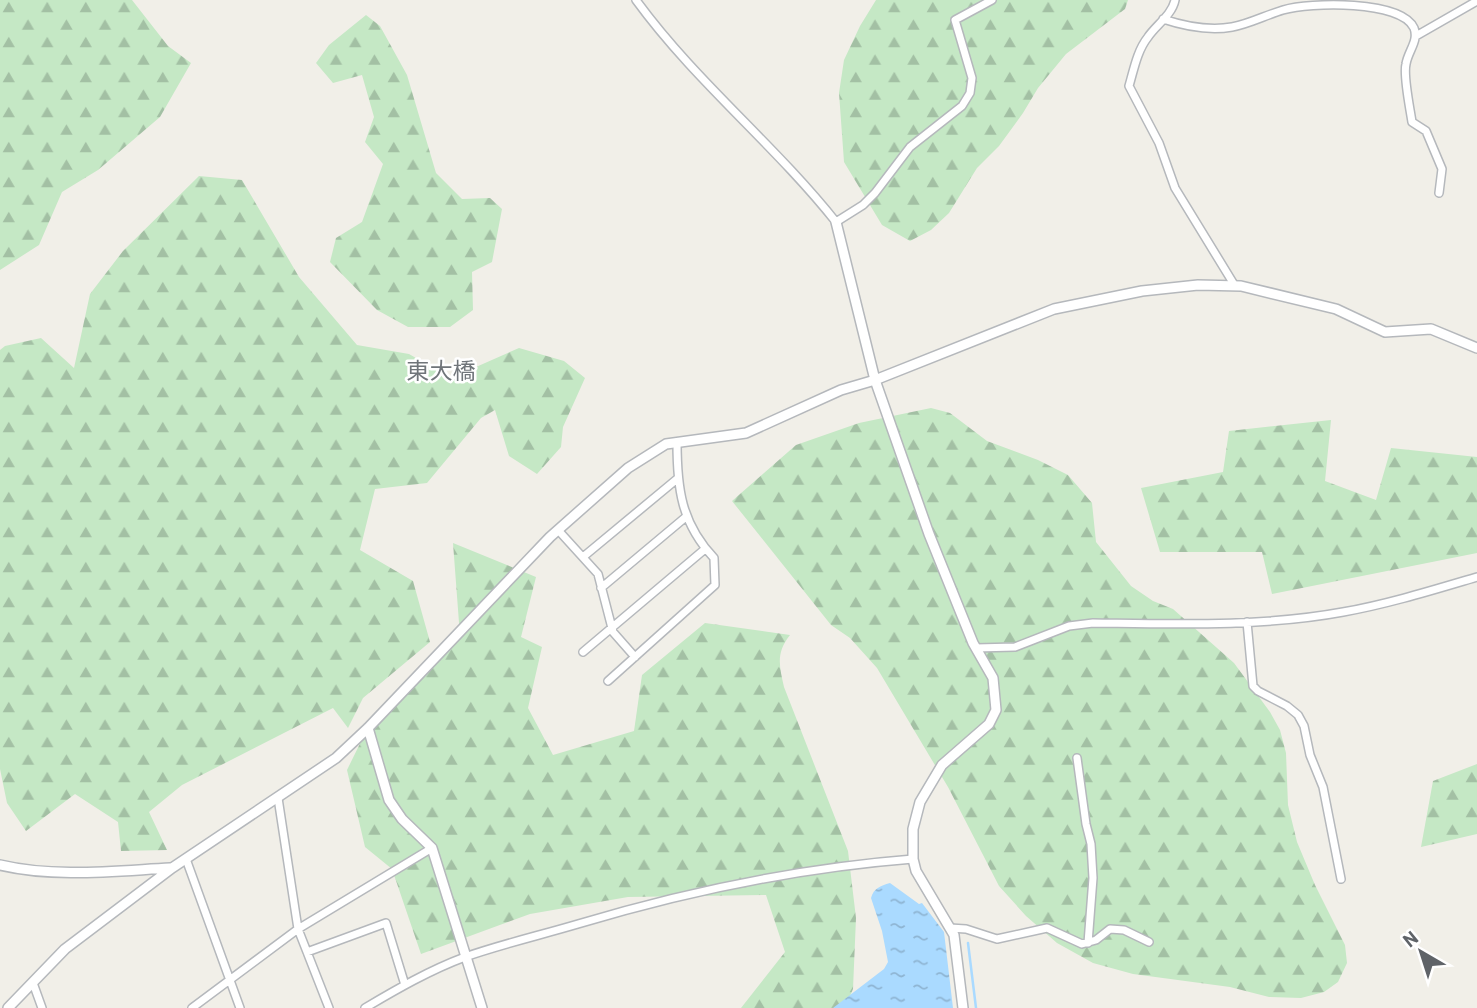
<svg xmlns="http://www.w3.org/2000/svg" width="1477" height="1008" font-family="Barlow,'Noto Sans JP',sans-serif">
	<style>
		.forest { fill: url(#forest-firs) }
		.water { fill: url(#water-ripples) }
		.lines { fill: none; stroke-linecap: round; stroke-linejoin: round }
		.stream { stroke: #aadaff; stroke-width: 2.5 }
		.minor-casing { stroke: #b5b8bc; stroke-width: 10 }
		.tertiary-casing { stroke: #b5b8bc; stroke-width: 12 }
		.minor { stroke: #fff; stroke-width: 7 }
		.tertiary { stroke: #fff; stroke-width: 9 }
		.labels { text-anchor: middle; stroke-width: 5; stroke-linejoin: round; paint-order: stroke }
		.quarter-label { font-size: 23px; fill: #70757a; stroke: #fff }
	</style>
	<defs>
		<pattern id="forest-firs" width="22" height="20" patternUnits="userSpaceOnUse" patternTransform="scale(1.75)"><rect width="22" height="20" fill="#c5e8c5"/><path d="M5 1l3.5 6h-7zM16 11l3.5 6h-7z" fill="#a3c0a4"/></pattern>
		<pattern id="water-ripples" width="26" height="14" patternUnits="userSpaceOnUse" patternTransform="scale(1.75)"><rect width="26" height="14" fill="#aadaff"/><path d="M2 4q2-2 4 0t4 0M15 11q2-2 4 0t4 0" fill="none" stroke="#8eb4d2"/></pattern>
	</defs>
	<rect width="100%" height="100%" fill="#f1efe8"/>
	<path class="forest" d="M 0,0 L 132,0 L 168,46 L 191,63 L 160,117 L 98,170 L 62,192 L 39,245 L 0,270 Z
		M 876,0 L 1128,0 L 1125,9 L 1066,54 L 1038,88 L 1023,113 L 999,146 L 977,168 L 949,213 L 931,230 L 910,241 L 882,225 L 844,162 L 839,93 L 844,60 L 860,26 Z
		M 366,15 L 380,26 L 407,75 L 436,173 L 462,199 L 490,198 L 502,209 L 492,262 L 472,272 L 473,310 L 450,327 L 408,327 L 377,310 L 330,262 L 336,238 L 362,222 L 383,164 L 365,142 L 374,117 L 362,75 L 333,83 L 316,63 L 329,45 Z
		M 199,176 L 242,180 L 299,277 L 357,345 L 409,354 L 451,378 L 519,348 L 564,361 L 585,378 L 563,427 L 561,447 L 537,474 L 509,456 L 495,410 L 481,418 L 427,483 L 375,489 L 360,550 L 413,581 L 430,642 L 363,698 L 348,728 L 333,708 L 182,785 L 149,812 L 167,850 L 121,851 L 118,822 L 75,794 L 26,831 L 7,803 L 0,769 L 0,350 L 5,346 L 41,338 L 74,368 L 90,294 L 123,251 Z
		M 931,408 L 950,413 L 987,441 L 1038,460 L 1068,475 L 1092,503 L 1096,542 L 1131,586 L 1153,601 L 1173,609 L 1234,663 L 1270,712 L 1280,730 L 1286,753 L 1288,805 L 1297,842 L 1315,885 L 1345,945 L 1347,963 L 1338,982 L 1324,992 L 1301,998 L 1269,997 L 1230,987 L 1133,974 L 1093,963 L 1057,943 L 1026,916 L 999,886 L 948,787 L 877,668 L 850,638 L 831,625 L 732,501 L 796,445 L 859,423 Z
		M 1331,420 L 1325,481 L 1376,500 L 1391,448 L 1477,457 L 1477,553 L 1272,594 L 1262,552 L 1160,552 L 1141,488 L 1223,472 L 1229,431 Z
		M 453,543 L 536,577 L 521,637 L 542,647 L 528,708 L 553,755 L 634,731 L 642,675 L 705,623 L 790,635 C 776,653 779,665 784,687 L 848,851 L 856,918 L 853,989 L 845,1008 L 741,1008 L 785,952 L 766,895 L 628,897 L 530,914 L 421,954 L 392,869 L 365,847 L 347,770 L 375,713 L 460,636 Z
		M 1477,764 L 1477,834 L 1421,847 L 1433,781 Z"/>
	<path class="water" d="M 890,883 L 919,904 L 922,903 L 944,932 L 953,1008 L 833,1008 L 884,969 L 888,962 L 882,931 L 871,898 C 874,888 880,886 890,883 Z"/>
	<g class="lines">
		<path class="stream" d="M 968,943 L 976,1008"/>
		<defs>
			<path id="minor" d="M 636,0 C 695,81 774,144 836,222 L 863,205 L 875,193 L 910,147 L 962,106 L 970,93 L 972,78 L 955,20 L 992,0
				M 1175,0 C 1172,15 1156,25 1148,37 C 1137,51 1134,69 1129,86 L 1159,143 L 1175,188 L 1235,286
				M 1163,19 C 1184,26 1209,31 1232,27 C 1249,24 1266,15 1283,10 C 1310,2 1401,0 1414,28 C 1419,41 1408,51 1406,64 C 1403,76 1410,108 1412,122 L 1426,131 L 1442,169 L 1439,193
				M 1416,36 L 1477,1
				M 558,530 L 598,574 L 613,632 L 635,657
				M 583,557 L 677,479
				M 601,588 L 687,516
				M 1247,622 L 1253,686 L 1258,691 L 1287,706 L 1298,715 L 1304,726 L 1310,755 L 1323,787 L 1341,879
				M 976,648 L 1015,647 L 1069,626 L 1093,623 C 1175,624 1262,627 1343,612 C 1388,604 1433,590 1477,577
				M 583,652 L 705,549
				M 608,681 L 715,585 L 714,558 C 681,523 677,488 677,442
				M 1077,758 L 1086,824 L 1091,844 L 1093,878 L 1088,943
				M 278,798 L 298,929 L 329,1008
				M 186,859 L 240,1008
				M 950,928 L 966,929 L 997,939 L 1047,928 L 1082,944 L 1096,940 L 1110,929 L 1124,930 L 1149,942
				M 307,952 L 386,923 L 405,985
				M 33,983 L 42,1008
				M 192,1008 L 298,929 L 432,848
				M 365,1008 C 397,989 430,970 465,957 C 502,944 541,935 578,924 C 688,891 798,868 913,859"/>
			<path id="tertiary" d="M 836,222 L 875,380 L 929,534 L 973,643 L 993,678 L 996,710 L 989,724 L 942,765 L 920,802 L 913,829 L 913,859 L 916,871 L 954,935 L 963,1008
				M 368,728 L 389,800 L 402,819 L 432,848 L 482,1008
				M 0,865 C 55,878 114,871 170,868
				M 8,1008 L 65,949 L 172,868 L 336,758 L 368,728 L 550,537 L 628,468 L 666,444 L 746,433 L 841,390 L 875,380 L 1054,309 L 1142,291 L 1198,285 L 1241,286 L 1336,309 L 1385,332 L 1431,329 L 1477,348"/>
		</defs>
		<use href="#minor" class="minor-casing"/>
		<use href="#tertiary" class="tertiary-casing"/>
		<use href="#minor" class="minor"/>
		<use href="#tertiary" class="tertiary"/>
	</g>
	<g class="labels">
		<g class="quarter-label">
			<text x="441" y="379">東大橋</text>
		</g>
	</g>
	<g transform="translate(1421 952) rotate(321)" stroke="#ffffff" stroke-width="5" paint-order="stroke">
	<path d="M0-5L12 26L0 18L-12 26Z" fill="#5f6368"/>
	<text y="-10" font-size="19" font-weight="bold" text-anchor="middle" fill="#5f6368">N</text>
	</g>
</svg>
